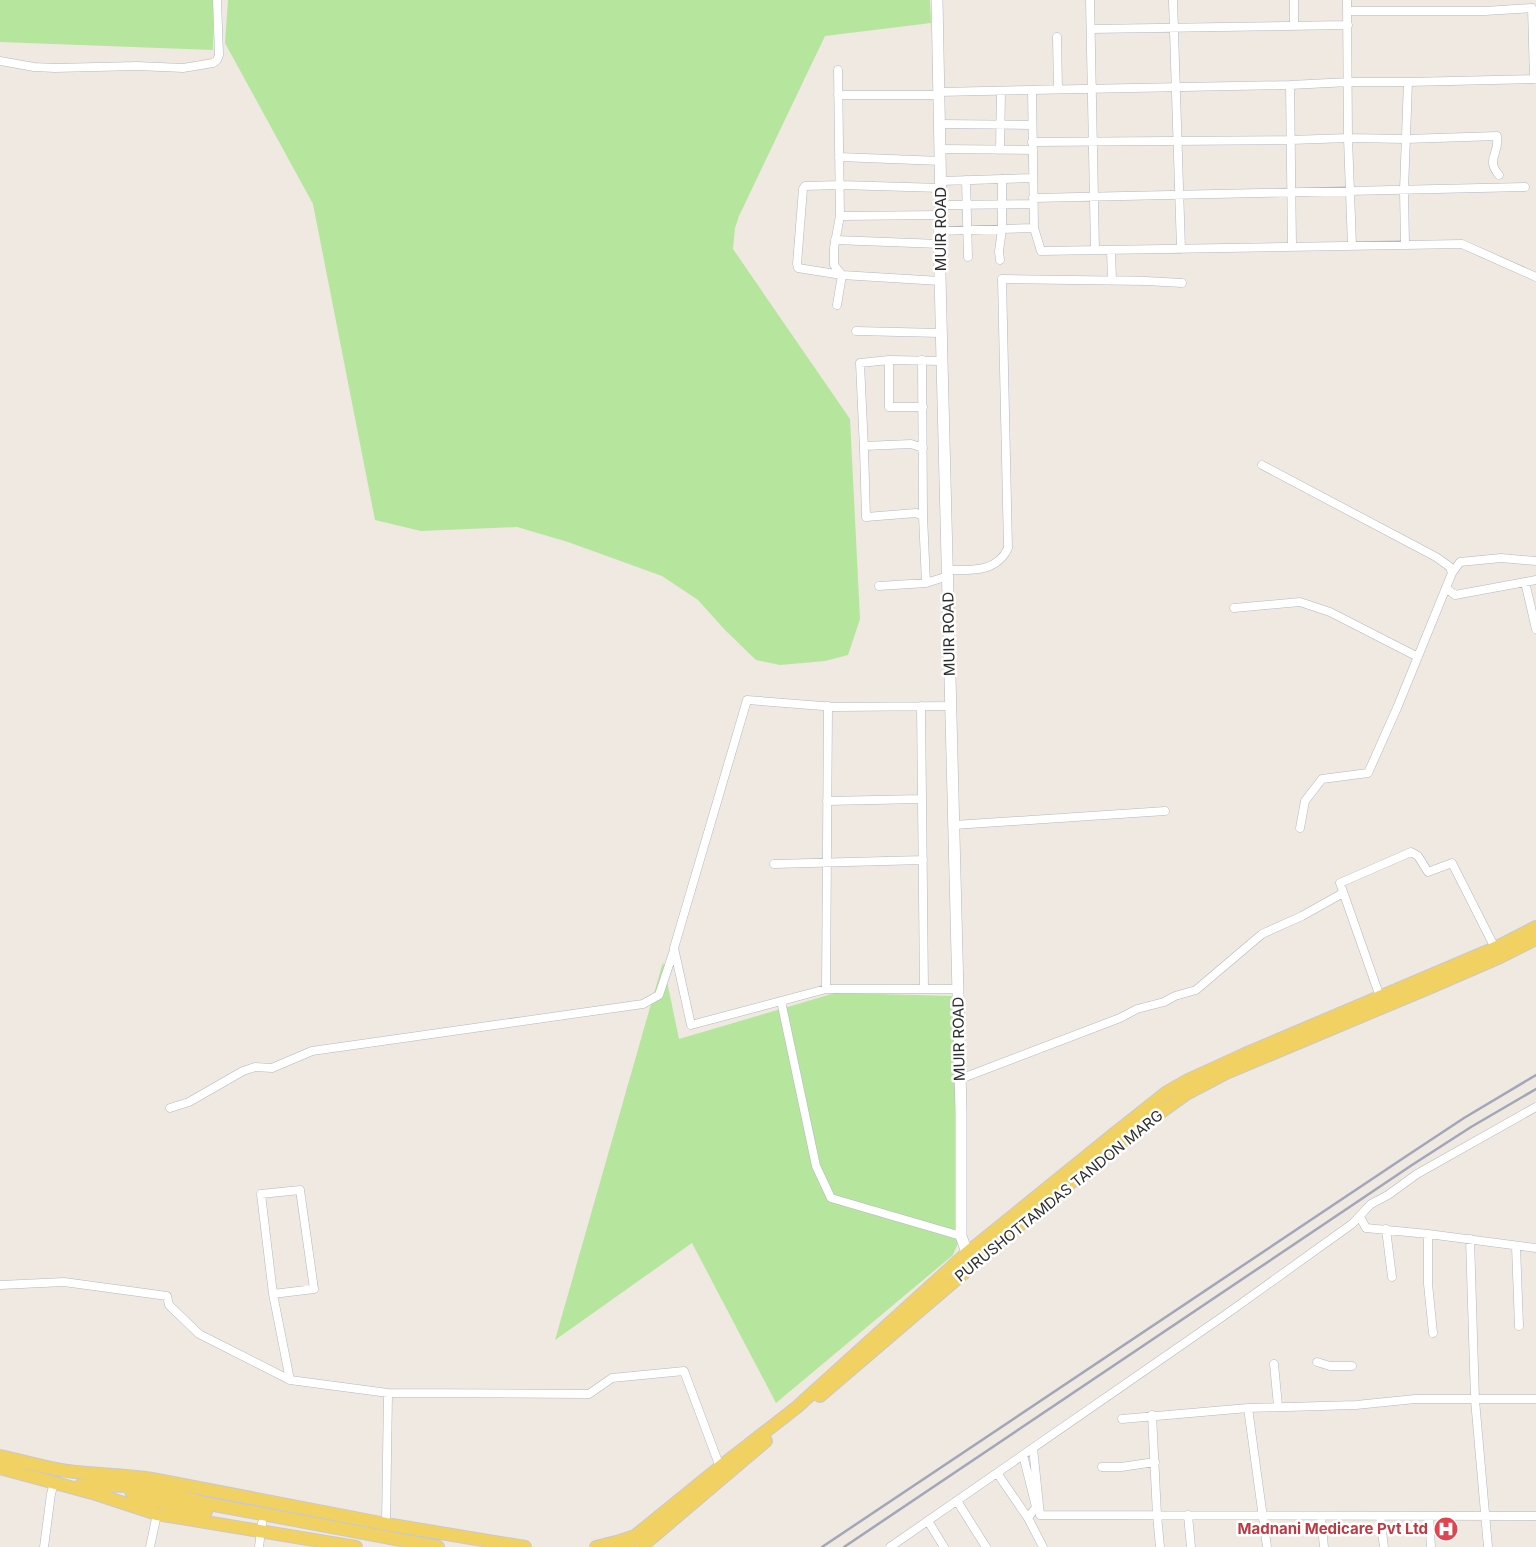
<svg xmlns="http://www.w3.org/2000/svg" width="1536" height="1547" font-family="Inter,sans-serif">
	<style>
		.green { fill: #b6e59e }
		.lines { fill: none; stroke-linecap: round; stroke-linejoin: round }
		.minor-casing { stroke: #b4b7c1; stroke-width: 9 }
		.secondary-casing { stroke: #b4b7c1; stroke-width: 12 }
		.primary-casing { stroke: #c9c9c9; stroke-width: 14 }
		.minor { stroke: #fff; stroke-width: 8 }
		.secondary { stroke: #fff; stroke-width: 11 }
		.primary { stroke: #f2d163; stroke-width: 12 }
		.rail { stroke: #a3a6b8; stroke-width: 2.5 }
		.labels { text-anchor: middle; stroke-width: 5; stroke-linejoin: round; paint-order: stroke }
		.street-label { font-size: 15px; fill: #2e2e2e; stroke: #fff }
		.health-label { font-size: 15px; font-weight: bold; fill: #be3a42; stroke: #fff; text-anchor: end }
	</style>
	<rect width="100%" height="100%" fill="#efe9e1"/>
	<path class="green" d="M 0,0 L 214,0 L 213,50 L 0,42 Z
		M 228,0 L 930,0 L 931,23 L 825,36 L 739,216 L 735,228 L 733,249 L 850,419 L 860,619 L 848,655 L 825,661 L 780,665 L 756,660 L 725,630 L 698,600 L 662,576 L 568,542 L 517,527 L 421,531 L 375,520 L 313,204 L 225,43 Z
		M 663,962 L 679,1039 L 835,993 L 953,996 L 961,1236 L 953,1255 L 776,1403 L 692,1243 L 555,1340 Z"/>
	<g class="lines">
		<defs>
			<path id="minor" d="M 1090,0 L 1095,250
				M 1173,0 L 1181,249
				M 1347,0 L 1348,138 L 1352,246
				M 1294,26 L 1294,0
				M 1091,29 L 1348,25
				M 1057,37 L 1058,89
				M 0,61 L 34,67 L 55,68 L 137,66 L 183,68 L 213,63 L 217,60 L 219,55 L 217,0
				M 838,70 L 840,216 L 834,248 L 834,265 L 842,275 L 940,281
				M 1290,85 L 1292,247
				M 1032,90 L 1290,85 L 1349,82 L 1408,82 L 1534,79 L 1532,8 L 1485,11 L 1347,11
				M 838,95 L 939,95
				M 940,124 L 1032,125
				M 1032,142 L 1291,140 L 1348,138 L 1406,139 L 1497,136 C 1500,154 1485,159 1499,175
				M 940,149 L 1033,150
				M 1000,150 L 1001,91
				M 839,157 L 941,161
				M 966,180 L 968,257
				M 941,181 L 1033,178
				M 1033,198 L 1525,187
				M 941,205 L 1033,204
				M 840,216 L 941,215
				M 1034,228 L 1041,251 L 1462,244 L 1536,277
				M 939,231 L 1034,228 L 1032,90 L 939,92
				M 835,240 L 940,244
				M 1405,245 L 1404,190 L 1408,82
				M 1111,250 L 1112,281
				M 1000,260 L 999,251 L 1002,229 L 1002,179
				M 837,305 L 842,275 L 798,268 L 797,264 L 803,189 L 805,186 L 840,185 L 941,188
				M 856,331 L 941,333
				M 889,360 L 889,407 L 923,407
				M 922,360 L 923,516 L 926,583
				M 864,446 L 911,444 L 923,448
				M 1262,465 L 1436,557 L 1450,567 L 1452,573
				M 923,516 L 916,513 L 866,517 L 864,449 L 860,363 L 889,360 L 942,361
				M 947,570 C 970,570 997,573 1008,548 L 1002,279 L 1146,281 L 1182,283
				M 1525,582 L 1536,629
				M 879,586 L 926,583 L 948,576
				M 1446,588 L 1455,595 L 1536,580
				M 1234,608 L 1300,602 L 1330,612 L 1418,657
				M 921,706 L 924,989
				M 951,706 L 835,707 L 747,700 L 674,948 L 691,1025 L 826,989 L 958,989
				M 827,801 L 922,799
				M 954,825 L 1165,811
				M 1300,828 L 1305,801 L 1322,779 L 1368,773 L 1397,708 L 1452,573 L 1460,562 L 1501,558 L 1536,561
				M 774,864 L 923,860
				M 826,989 L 828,706
				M 1380,997 L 1340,883 L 1411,852 L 1418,856 L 1428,872 L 1452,863 L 1495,948
				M 781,1001 L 816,1166 L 831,1198 L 961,1236
				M 960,1079 L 1120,1018 L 1137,1009 L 1164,1002 L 1175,996 L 1196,990 L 1262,934 L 1302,916 L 1343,893
				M 170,1108 L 189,1102 L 243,1071 L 255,1067 L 272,1068 L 312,1051 L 643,1004 L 659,995 L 674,950
				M 1360,1217 L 1366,1228 L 1428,1234 L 1536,1248
				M 1386,1229 L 1392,1277
				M 1428,1234 L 1428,1284 L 1433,1333
				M 1470,1239 L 1475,1400 L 1488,1547
				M 1516,1246 L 1519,1326
				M 0,1285 L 64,1282 L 167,1296 L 169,1305 L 199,1334 L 290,1380 L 388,1393 L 589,1394 L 612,1378 L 684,1371 L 720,1467
				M 273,1294 L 314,1289 L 300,1190 L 261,1194 L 273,1294 L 290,1380
				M 1317,1362 L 1330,1366 L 1352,1366
				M 1274,1364 L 1278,1406
				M 1248,1408 L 1267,1547
				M 1152,1415 L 1157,1515 L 1160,1547
				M 1122,1419 L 1248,1408 L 1356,1405 L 1415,1399 L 1536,1399
				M 1033,1448 L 1040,1515 L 1536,1516
				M 1023,1455 L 1036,1507 L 1028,1518
				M 1102,1467 L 1121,1467 L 1155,1462
				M 997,1473 L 1028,1518 L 1043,1547
				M 957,1501 L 986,1547
				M 1188,1515 L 1191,1547
				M 1380,1516 L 1384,1547
				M 1429,1516 L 1431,1547
				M 1321,1517 L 1324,1547
				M 928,1521 L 944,1547
				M 386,1524 L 388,1393
				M 44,1547 L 51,1494 L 54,1483
				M 150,1547 L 157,1514
				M 259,1547 L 262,1523
				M 890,1547 L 1225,1315 L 1352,1224 L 1371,1204 L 1388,1195 L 1417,1174 L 1536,1107"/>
			<path id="secondary" d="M 937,0 L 941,205 L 939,231 L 942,361 L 961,1112 L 961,1236 L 970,1261"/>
			<path id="primary" d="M 820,1396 L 1048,1201 L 1143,1125 L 1186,1094 L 1226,1073 L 1431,987 L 1500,957 L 1536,939
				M 0,1456 C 23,1461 45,1468 68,1471 C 96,1475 124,1474 152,1479 L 386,1524 L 525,1547
				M 0,1468 L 96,1494 L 157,1514 L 356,1547
				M 122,1482 L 209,1504 L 438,1547
				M 81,1485 L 131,1486
				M 139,1486 L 133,1487 L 131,1492 L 134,1496 L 206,1512
				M 596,1547 L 620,1541 L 632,1537
				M 624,1547 L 635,1536 L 720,1467 L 797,1407 L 967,1253 L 1114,1134 L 1167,1092 L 1188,1080 L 1245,1054 L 1495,948 L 1536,927
				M 641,1547 L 766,1441"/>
		</defs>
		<use href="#minor" class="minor-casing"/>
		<use href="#secondary" class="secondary-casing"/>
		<use href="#primary" class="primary-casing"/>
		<use href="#minor" class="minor"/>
		<use href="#secondary" class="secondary"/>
		<use href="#primary" class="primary"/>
		<path class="rail" d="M 822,1547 L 1405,1157 L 1464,1118 L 1536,1075
			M 844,1547 L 1412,1165 L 1471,1127 L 1536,1089"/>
	</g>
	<defs>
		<symbol id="hospital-disc" viewBox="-11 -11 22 22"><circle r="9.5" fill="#e0444e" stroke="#fff"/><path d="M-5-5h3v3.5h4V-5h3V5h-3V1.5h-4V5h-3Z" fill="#fff"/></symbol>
	</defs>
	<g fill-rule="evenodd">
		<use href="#hospital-disc" x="1432" y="1515" width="28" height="28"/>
	</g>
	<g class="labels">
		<g class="street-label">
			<text transform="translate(941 229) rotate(-90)" y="5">MUIR ROAD</text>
			<text transform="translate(949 634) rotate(-91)" y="5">MUIR ROAD</text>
			<text transform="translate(959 1039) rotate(-91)" y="5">MUIR ROAD</text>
			<text transform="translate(1059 1196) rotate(-39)" y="5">PURUSHOTTAMDAS TANDON MARG</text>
		</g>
		<g class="health-label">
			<text x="1428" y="1534">Madnani Medicare Pvt Ltd</text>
		</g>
	</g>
</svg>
